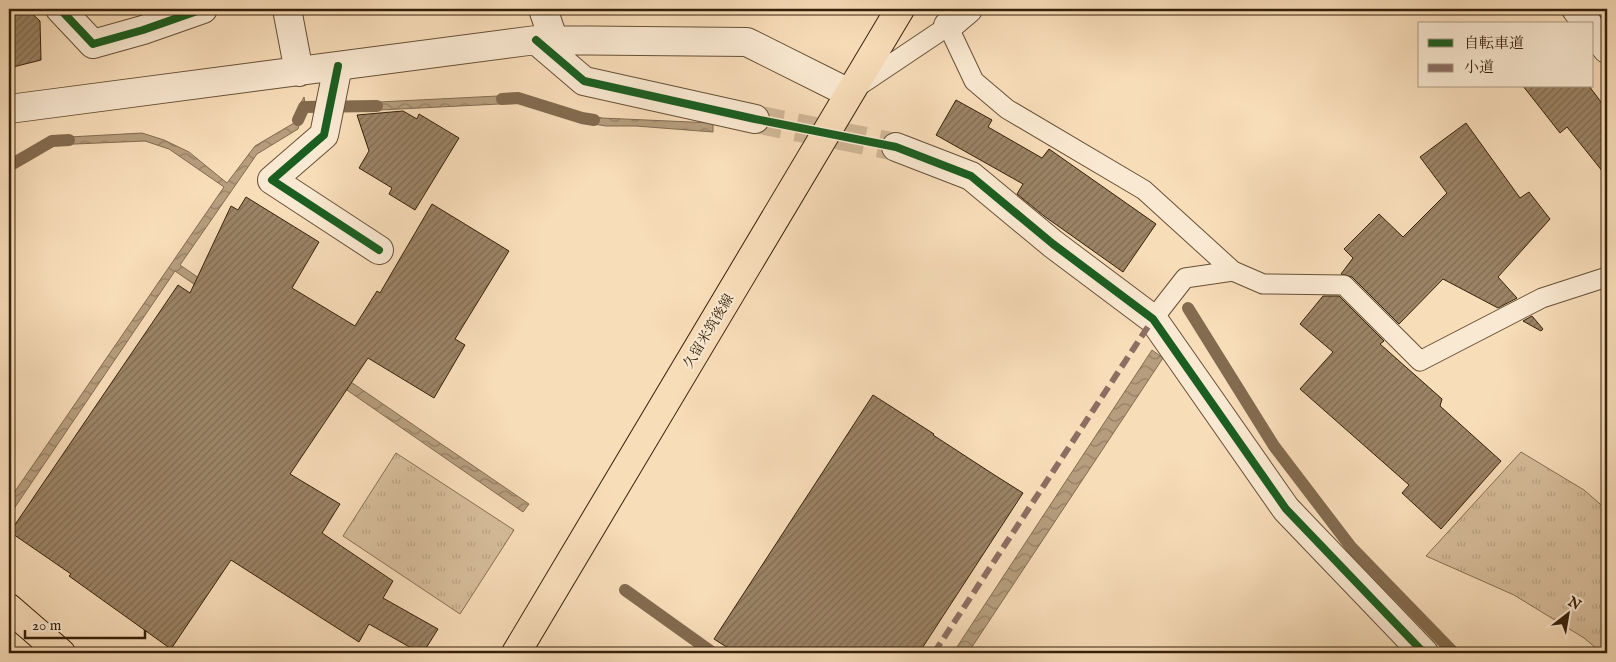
<svg xmlns="http://www.w3.org/2000/svg" width="1616" height="662" font-family="'IM FELL English','Noto Serif JP',serif">
	<style>
		.grass { fill: url(#grass-tufts); stroke: #866f52 }
		.water { fill: url(#water-waves); stroke: #836b4f }
		.lines { fill: none; stroke-linecap: round; stroke-linejoin: round }
		.stream { stroke: #836b4f; stroke-width: 12 }
		.building { fill: url(#building-hatch); stroke: #362109 }
		.minor-tunnel { stroke: #d1b796; stroke-width: 28; stroke-dasharray: 28 14; stroke-linecap: butt }
		.service-casing { stroke: #665035; stroke-width: 21 }
		.minor-casing { stroke: #665035; stroke-width: 30 }
		.primary-casing { stroke: #362109; stroke-width: 30 }
		.trunk-casing { stroke: #362109; stroke-width: 30 }
		.service { stroke: #fae9d2; stroke-width: 19 }
		.minor { stroke: #fae9d2; stroke-width: 28 }
		.primary { stroke: #f8ddb9; stroke-width: 28 }
		.trunk { stroke: #f8ddb9; stroke-width: 28 }
		.quiet { stroke: #8d6e63; stroke-width: 6; stroke-dasharray: 12 6; stroke-linecap: butt }
		.cycleway-casing { stroke: #fae9d2; stroke-width: 11 }
		.cycleway { stroke: #1b5e20; stroke-width: 8 }
		.labels { text-anchor: middle; stroke-width: 4; stroke-linejoin: round; paint-order: stroke }
		.street-label { font-size: 14px; fill: #362109; stroke: #fae9d2 }
	</style>
	<defs>
		<pattern id="grass-tufts" width="24" height="20" patternUnits="userSpaceOnUse" patternTransform="scale(1.25)"><rect width="24" height="20" fill="#d7bd9b"/><path d="M3 7l-1-3M5 7V3M7 7l1-3M15 17l-1-3M17 17v-4M19 17l1-3" fill="none" stroke="#b9a284"/></pattern>
		<pattern id="water-waves" width="16" height="10" patternUnits="userSpaceOnUse" patternTransform="scale(1.25)"><rect width="16" height="10" fill="#b69d7d"/><path d="M0 5q4-4 8 0t8 0" fill="none" stroke="#958065"/></pattern>
		<pattern id="building-hatch" width="6" height="6" patternUnits="userSpaceOnUse" patternTransform="scale(1.25)"><rect width="6" height="6" fill="#9b8365"/><path d="M-1 1l2-2M0 6l6-6M5 7l2-2" fill="none" stroke="#7f6b51"/></pattern>
	</defs>
	<rect width="100%" height="100%" fill="#f8ddb9"/>
	<filter id="stains"><feTurbulence type="fractalNoise" baseFrequency=".004" numOctaves="4"/><feColorMatrix values="0 0 0 0 .2 0 0 0 0 .09 0 0 0 0 .02 0 0 0 .5 -.17"/></filter>
	<radialGradient id="worn" r=".72"><stop offset=".6" stop-color="#630" stop-opacity="0"/><stop offset="1" stop-color="#630" stop-opacity=".3"/></radialGradient>
	<path class="grass" d="M 1521,452 L 1584,490 L 1607,510 L 1607,653 L 1602,653 L 1584,638 L 1514,595 L 1426,556 Z
		M 396,453 L 514,530 L 460,614 L 343,536 Z"/>
	<path class="water" d="M 518,95 L 519,103 L 360,111 L 359,103 Z
		M 304,97 L 306,110 L 301,117 L 298,129 L 257,154 L 180,265 L 529,504 L 523,512 L 175,271 L 9,516 L 9,500 L 224,187 L 169,149 L 145,141 L 52,145 L 51,138 L 142,133 L 164,140 L 189,152 L 227,183 L 255,146 L 294,123 L 294,116 Z
		M 578,112 L 602,118 L 713,123 L 713,132 L 636,126 L 606,126 L 576,121 Z
		M 1152,350 L 1163,358 L 968,653 L 953,653 Z"/>
	<g class="lines">
		<path class="stream" d="M 502,99 L 518,98 L 582,118 L 594,120
			M 298,120 L 304,107 L 377,106
			M 9,166 L 52,141 L 69,140
			M 1188,308 L 1274,446 L 1351,547 L 1454,653
			M 625,590 L 713,653"/>
	</g>
	<path class="building" d="M 9,9 L 27,9 L 40,21 L 41,60 L 9,68 Z
		M 1523,86 L 1589,86 L 1607,110 L 1607,177 L 1567,127 L 1560,133 Z
		M 956,100 L 992,120 L 988,127 L 1042,158 L 1049,149 L 1156,224 L 1123,272 L 1044,216 L 1017,194 L 1023,184 L 936,135 Z
		M 403,111 L 417,119 L 419,114 L 459,138 L 415,210 L 389,194 L 392,188 L 359,168 L 369,151 L 357,115 Z
		M 1466,123 L 1520,198 L 1529,192 L 1550,219 L 1498,277 L 1517,298 L 1498,308 L 1443,279 L 1399,324 L 1352,277 L 1341,274 L 1353,258 L 1344,249 L 1379,214 L 1403,237 L 1447,193 L 1420,157 Z
		M 246,197 L 319,242 L 292,288 L 355,326 L 377,291 L 380,293 L 432,204 L 509,251 L 455,339 L 465,345 L 434,398 L 368,358 L 290,474 L 340,504 L 322,533 L 393,581 L 383,598 L 438,629 L 423,653 L 420,653 L 369,624 L 359,642 L 231,560 L 171,649 L 69,576 L 71,574 L 10,532 L 178,285 L 190,293 L 231,206 L 238,210 Z
		M 1323,296 L 1339,296 L 1384,341 L 1380,344 L 1442,399 L 1440,406 L 1501,461 L 1441,529 L 1402,493 L 1409,485 L 1300,389 L 1333,352 L 1300,324 Z
		M 1532,316 L 1543,329 L 1541,331 L 1523,321 Z
		M 873,395 L 934,434 L 933,435 L 996,476 L 1023,493 L 919,653 L 736,653 L 714,639 Z"/>
	<g class="lines">
		<path class="minor-tunnel" d="M 755,119 L 896,147"/>
		<defs>
			<path id="service" d="M 857,87 L 948,26 L 974,81 L 1007,109 L 1144,190 L 1233,271 L 1263,284 L 1344,285 L 1420,361 L 1542,298 L 1607,277
				M 1153,319 L 1185,278 L 1233,271"/>
			<path id="minor" d="M 60,9 L 93,44 L 143,30 L 203,9
				M 287,9 L 299,72
				M 543,9 L 554,41
				M 1576,9 L 1588,24
				M 948,26 L 968,9
				M 1592,30 L 1607,49
				M 536,40 L 584,81 L 755,119
				M 338,66 L 324,135 L 272,180 L 379,250
				M 9,109 L 536,40 L 747,42 L 849,93
				M 896,147 L 971,176 L 1053,244 L 1153,319 L 1286,509 L 1424,653"/>
			<path id="primary" d="M 516,653 L 900,9"/>
			<path id="trunk" d="M 9,608 L 61,653"/>
		</defs>
		<use href="#service" class="service-casing"/>
		<use href="#minor" class="minor-casing"/>
		<use href="#primary" class="primary-casing"/>
		<use href="#trunk" class="trunk-casing"/>
		<use href="#service" class="service"/>
		<use href="#minor" class="minor"/>
		<use href="#primary" class="primary"/>
		<use href="#trunk" class="trunk"/>
		<path class="quiet" d="M 934,653 L 1153,319"/>
		<defs>
			<path id="cycleway" d="M 60,9 L 93,44 L 143,30 L 203,9
				M 536,40 L 584,81 L 755,119 L 896,147 L 971,176 L 1053,244 L 1153,319 L 1286,509 L 1424,653
				M 338,66 L 324,135 L 272,180 L 379,250"/>
		</defs>
		<use href="#cycleway" class="cycleway-casing"/>
		<use href="#cycleway" class="cycleway"/>
	</g>
	<g class="labels">
		<g class="street-label">
			<text transform="translate(708 331) rotate(-59)" y="5">久留米筑後線</text>
		</g>
	</g>
	<rect width="1616" height="662" fill="none" stroke="#f8ddb9" stroke-width="30"/>
	<rect x="10" y="10" width="1596" height="642" fill="none" stroke="#362109" stroke-width="2.5"/>
	<rect x="15" y="15" width="1586" height="632" fill="none" stroke="#362109"/>
	<rect x="1418" y="22" width="175" height="65" fill="#fae9d2" stroke="#ac9982"/>
	<rect x="1428" y="39" width="25" height="8" fill="#1b5e20" stroke="#ac9982"/>
	<text x="1464" y="48" font-size="15" fill="#362109">自転車道</text>
	<rect x="1428" y="64" width="25" height="8" fill="#8d6e63" stroke="#ac9982"/>
	<text x="1464" y="72" font-size="15" fill="#362109">小道</text>
	<g transform="translate(1568 614) rotate(31)" stroke="#fae9d2" stroke-width="4" paint-order="stroke">
	<path d="M0-4L9 19L0 12L-9 19Z" fill="#362109"/>
	<text y="-8" font-size="14" font-weight="bold" text-anchor="middle" fill="#362109">N</text>
	</g>
	<path d="M25 630v8h120v-8" fill="none" stroke="#362109" stroke-width="2.5"/>
	<text x="32" y="630" font-size="15" fill="#362109" stroke="#fae9d2" stroke-width="4" paint-order="stroke">20 m</text>
	<rect width="100%" height="100%" filter="url(#stains)"/>
	<rect width="100%" height="100%" fill="url(#worn)"/>
</svg>
